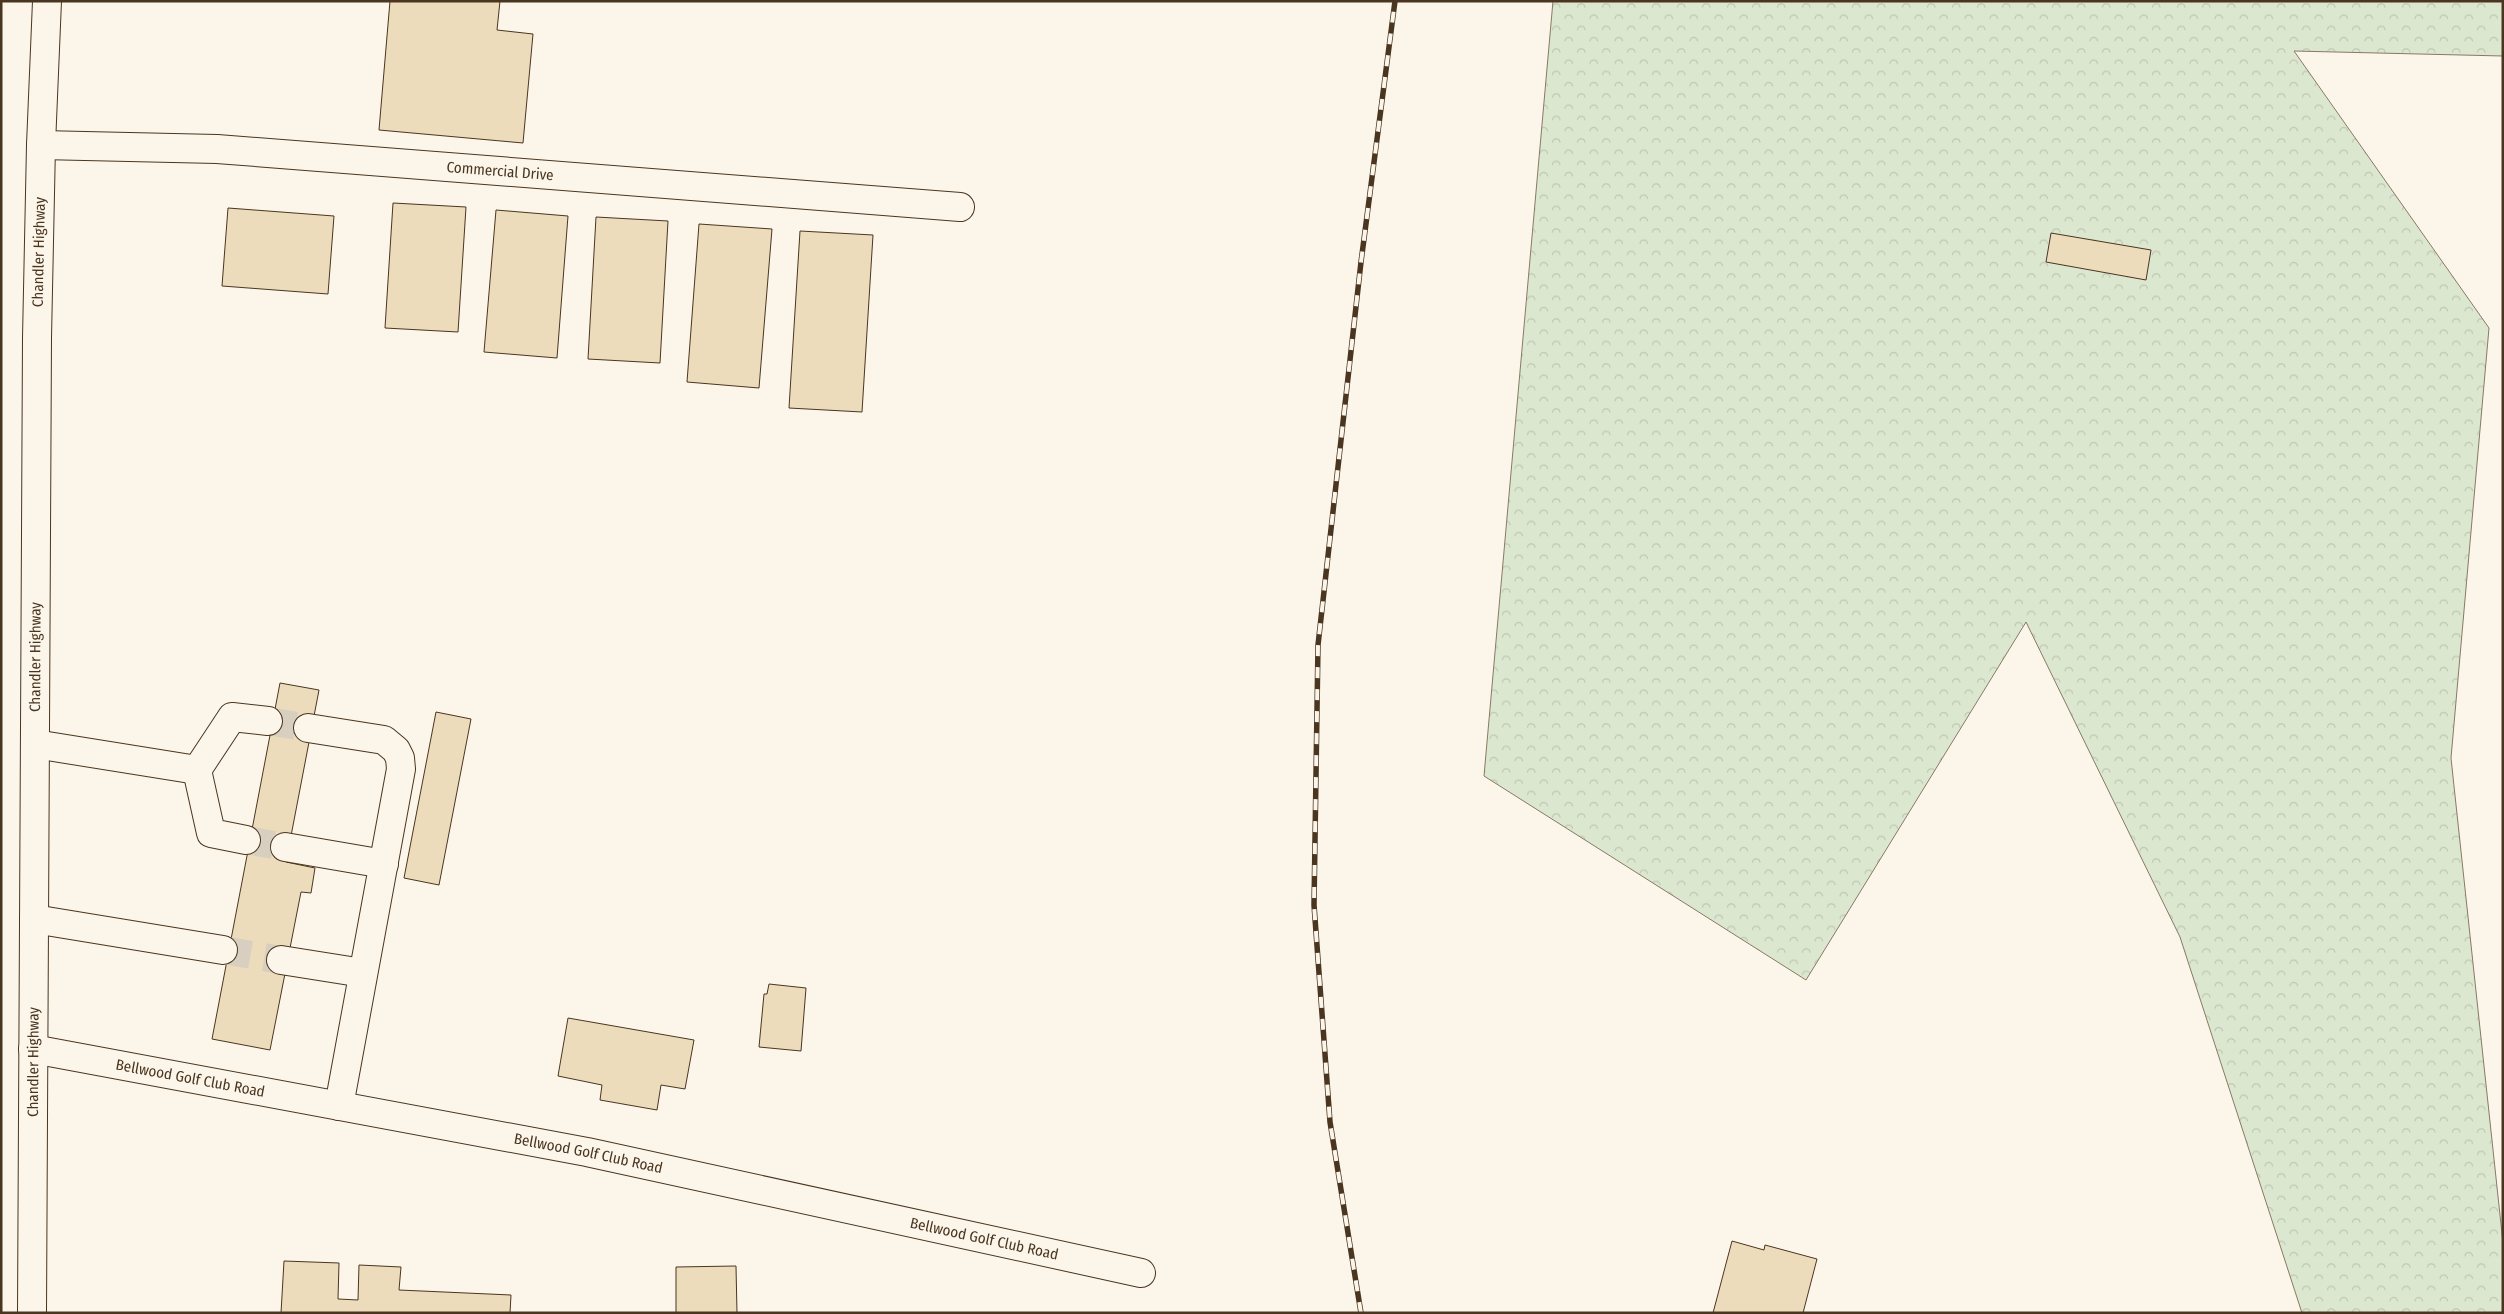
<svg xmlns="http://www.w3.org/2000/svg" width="2504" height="1314" viewBox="0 0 2504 1314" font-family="'Fira Sans Condensed',sans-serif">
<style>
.forest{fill:url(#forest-crowns);stroke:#887966}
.building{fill:#ecdcbc;stroke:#4a3520}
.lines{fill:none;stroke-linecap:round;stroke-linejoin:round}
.minor-tunnel{stroke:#d8cfc1;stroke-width:28;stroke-dasharray:28 14;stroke-linecap:butt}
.minor-casing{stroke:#4a3520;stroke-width:30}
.highway-casing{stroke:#4a3520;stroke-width:30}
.minor{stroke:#fbf6e9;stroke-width:28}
.highway{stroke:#fbf6e9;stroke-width:28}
.rail-casing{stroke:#4a3520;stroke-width:5.5}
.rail{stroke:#fbf6e9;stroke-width:4;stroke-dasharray:11;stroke-linecap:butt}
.labels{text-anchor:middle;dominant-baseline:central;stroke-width:4;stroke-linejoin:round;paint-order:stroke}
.street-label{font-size:15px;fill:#4a3520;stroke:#fbf6e9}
</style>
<defs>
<pattern id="forest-crowns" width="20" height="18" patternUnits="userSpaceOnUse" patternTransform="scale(1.25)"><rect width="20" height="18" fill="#dce7d0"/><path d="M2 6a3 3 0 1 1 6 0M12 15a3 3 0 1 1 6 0" fill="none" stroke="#bec7b2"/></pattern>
</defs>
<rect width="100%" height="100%" fill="#fbf6e9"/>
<path class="forest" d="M1553 1H2503V56L2294 51 2489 328 2451 758 2503 1243V1313H2302L2180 937 2026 622 1806 980 1484 776Z"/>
<g class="building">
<path d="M390 1H500L497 30 533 34 523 143 379 130Z"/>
<path d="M393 203 466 207 458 332 385 328Z"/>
<path d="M228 208 334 216 328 294 222 286Z"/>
<path d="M496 210 568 216 557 358 484 352Z"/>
<path d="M596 217 668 221 660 363 588 359Z"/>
<path d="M699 224 772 229 759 388 687 382Z"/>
<path d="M800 231 873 235 862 412 789 408Z"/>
<path d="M2051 233 2151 250 2146 280 2046 262Z"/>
<path d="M280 683 319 690 286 862 315 868 311 893 301 892 270 1050 212 1039Z"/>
<path d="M436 712 471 719 439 885 404 878Z"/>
<path d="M769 984 806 988 801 1051 759 1047 764 994H767Z"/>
<path d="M568 1018 694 1040 685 1089 661 1085 657 1110 600 1100 602 1085 558 1076Z"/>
<path d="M1732 1241 1764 1250 1765 1245 1817 1259 1803 1313H1713Z"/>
<path d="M284 1261 339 1263 338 1299 358 1300 359 1265 401 1267 399 1290 511 1295 510 1313H281Z"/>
<path d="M736 1266 737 1313H676V1267Z"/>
</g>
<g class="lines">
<g class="minor-tunnel">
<path d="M268 721 308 728"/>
<path d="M246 840 285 847"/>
<path d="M223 950 281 960"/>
</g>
<g class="minor-casing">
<g id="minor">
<path id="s1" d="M41 145 217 149 960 207"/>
<path d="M308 728 384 740 396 750 400 758 401 769 339 1106"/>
<path d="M35 744 197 770"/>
<path d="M246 840 211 833 197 770 232 717 268 721"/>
<path d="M285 847 384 864"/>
<path d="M34 919 223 950"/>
<path d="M281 960 363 973"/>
<path id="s2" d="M33 1049 587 1152 1141 1273"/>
</g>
</g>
<g class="highway-casing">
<g id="highway">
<path id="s3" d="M32 1313 37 338 41 145 47 1"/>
</g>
</g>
<use href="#minor" class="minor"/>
<use href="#highway" class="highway"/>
<g class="rail-casing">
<path id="rail" d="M1361 1313 1330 1122 1314 905 1318 645 1361 262 1395 1"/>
</g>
<use href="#rail" class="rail"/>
</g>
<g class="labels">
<g class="street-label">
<text stroke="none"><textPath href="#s1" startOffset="460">Commercial Drive</textPath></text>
<text stroke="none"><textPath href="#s3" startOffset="1061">Chandler Highway</textPath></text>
<text stroke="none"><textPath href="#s3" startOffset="656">Chandler Highway</textPath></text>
<text stroke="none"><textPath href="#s3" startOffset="251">Chandler Highway</textPath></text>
<text stroke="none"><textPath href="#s2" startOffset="160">Bellwood Golf Club Road</textPath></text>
<text stroke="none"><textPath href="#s2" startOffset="565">Bellwood Golf Club Road</textPath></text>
<text stroke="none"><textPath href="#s2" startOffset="970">Bellwood Golf Club Road</textPath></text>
</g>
</g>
<rect width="2504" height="1314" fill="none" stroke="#4a3520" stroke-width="5"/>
</svg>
